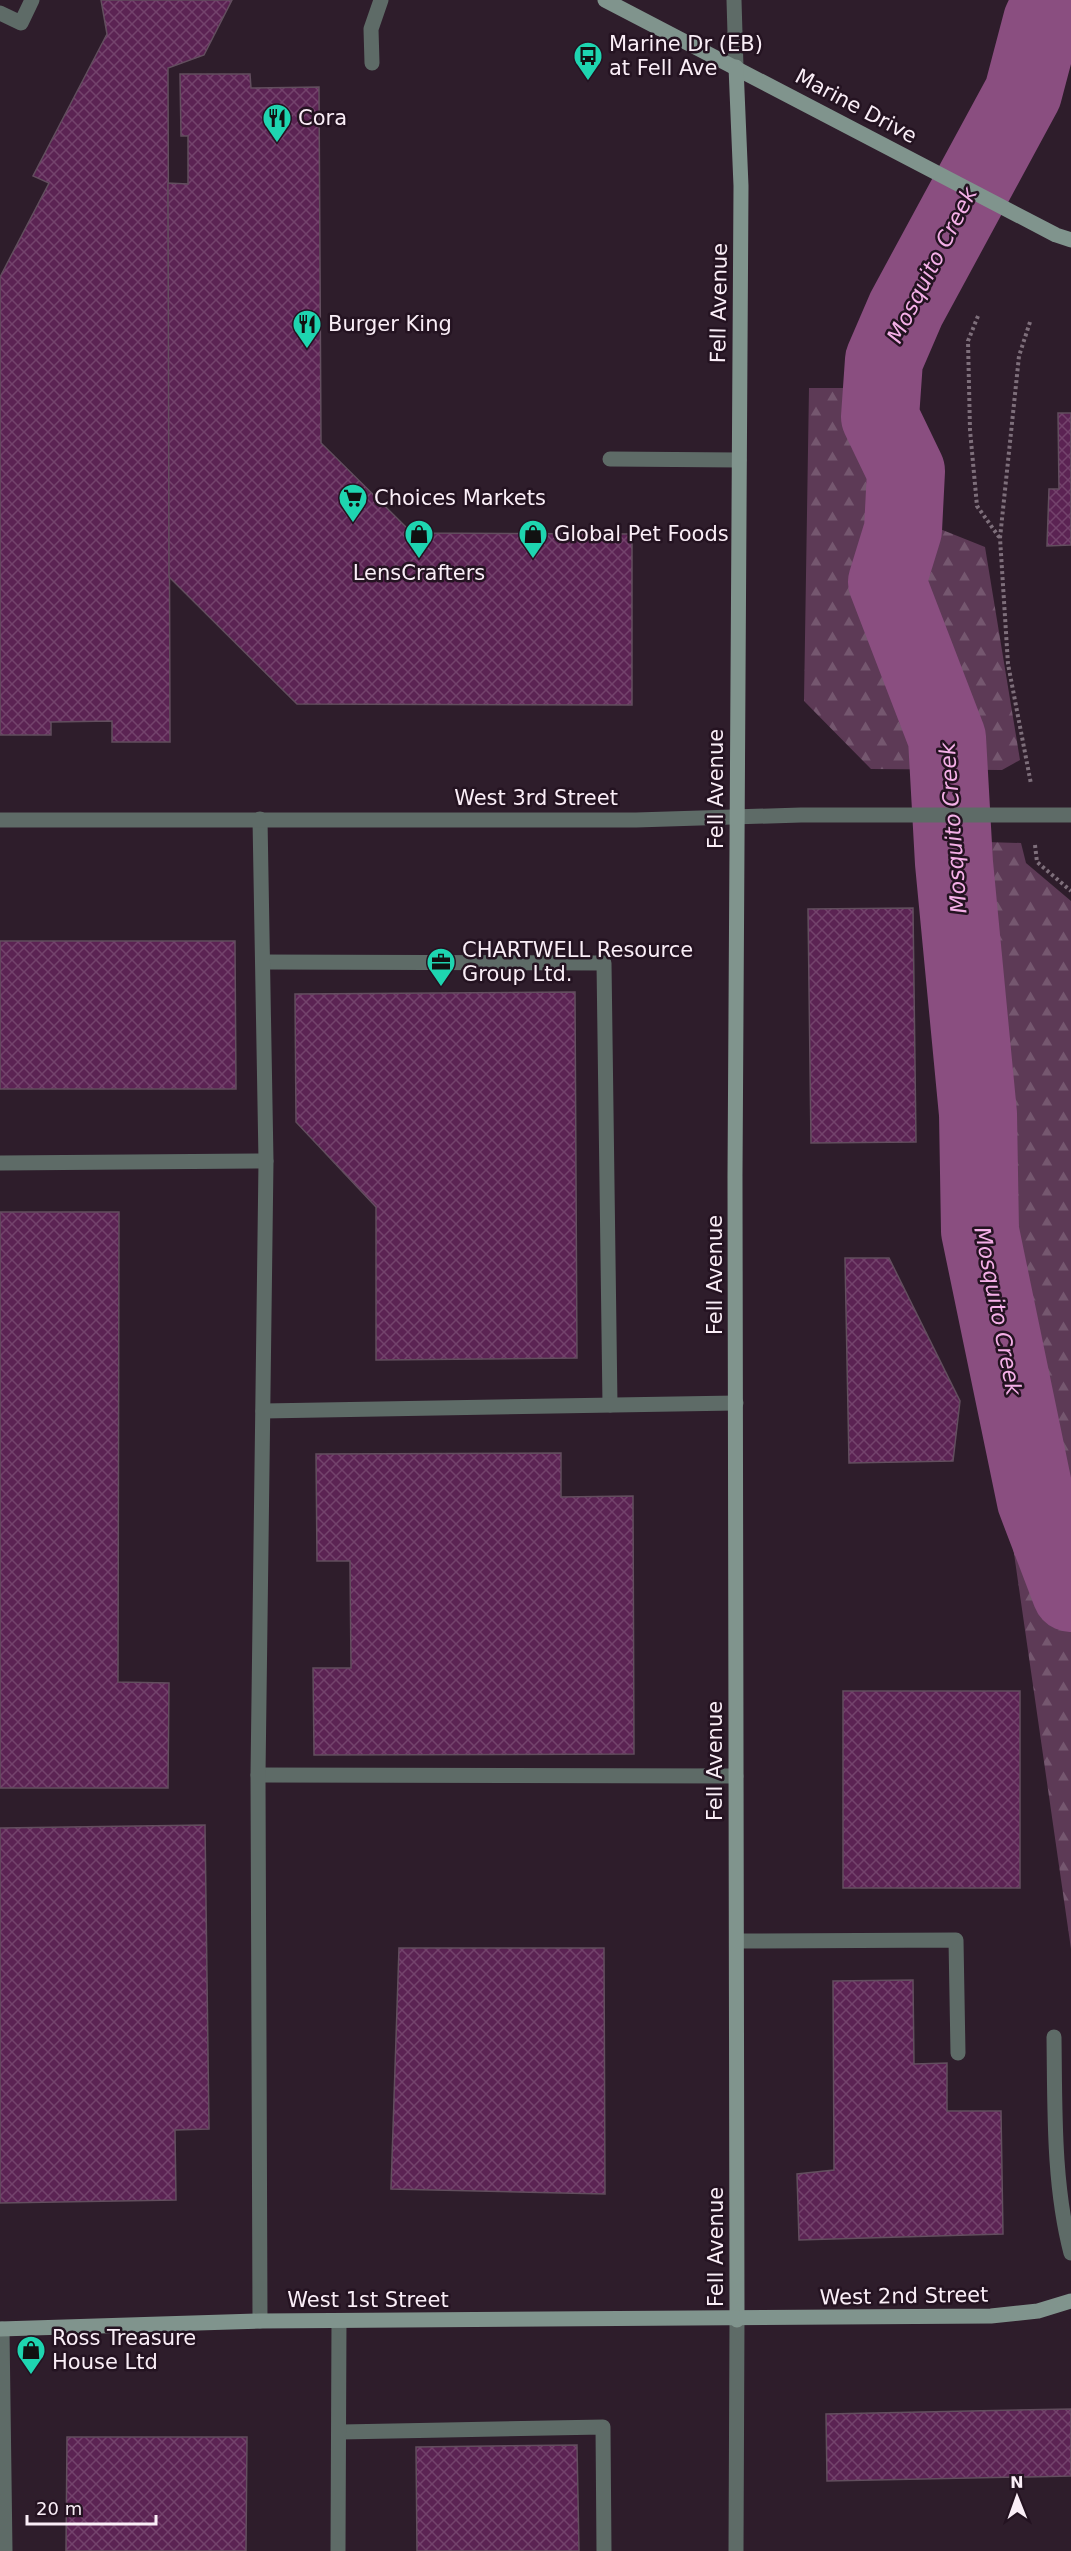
<svg xmlns="http://www.w3.org/2000/svg" width="1071" height="2551" viewBox="0 0 1071 2551" font-family="'DejaVu Sans',sans-serif">
<style>
.forest{fill:url(#forest-firs)}
.lines{fill:none;stroke-linecap:round;stroke-linejoin:round}
.river{stroke:#8a4e80;stroke-width:78}
.building{fill:url(#building-cross-hatch);stroke:#624e5e;stroke-width:1.5}
.path{stroke:#7e6f7b;stroke-width:4;stroke-dasharray:3 3;stroke-linecap:butt}
.service{stroke:#5e6b67;stroke-width:15}
.minor{stroke:#5e6b67;stroke-width:15}
.tertiary{stroke:#5e6b67;stroke-width:15}
.secondary{stroke:#80948d;stroke-width:15}
.labels{text-anchor:middle;dominant-baseline:central;stroke-width:5;stroke-linejoin:round;paint-order:stroke}
.poi-label{font-size:21px;fill:#faeef7;stroke:#241321;text-anchor:start}
.street-label{font-size:21px;fill:#faeef7;stroke:#241321}
.water-label{font-size:22px;font-style:italic;fill:#f5b0e8;stroke:#241321}
</style>
<defs>
<pattern id="forest-firs" width="22" height="20" patternUnits="userSpaceOnUse" patternTransform="scale(1.5)"><rect width="22" height="20" fill="#5d3a56"/><path d="M5 1l3.5 6h-7zM16 11l3.5 6h-7z" fill="#75576f"/></pattern>
<pattern id="building-cross-hatch" width="8" height="8" patternUnits="userSpaceOnUse" patternTransform="scale(1.5)"><rect width="8" height="8" fill="#5b2353"/><path d="M0 0l8 8M0 8l8-8" fill="none" stroke="#73436c"/></pattern>
</defs>
<rect width="100%" height="100%" fill="#2e1d2b"/>
<g class="forest">
<path d="M809 388H892L895 511 985 547 1020 760 1002 770 871 769 804 701Z"/>
<path d="M922 840 1021 843 1026 863 1071 901V1949L961 1186Z"/>
</g>
<g class="lines">
<path class="river" d="M1052 0 1042 21 1023 93 906 309 884 360 880 417 906 471 903 530 887 582 947 738 954 863 978 1114 980 1231 1036 1501 1071 1593"/>
</g>
<g class="building">
<path d="M101 0H232L204 55 168 68 170 742H112V721L51 722V735H0V277L49 183 33 176 107 34Z"/>
<path d="M180 74H250L251 88 319 87 321 443 412 533 632 534V705L297 704 169 577 168 183 188 184V136H181Z"/>
<path d="M1058 413H1071V545L1047 546 1049 489H1059Z"/>
<path d="M913 908 916 1142 811 1143 808 909Z"/>
<path d="M0 941H235L236 1089H0Z"/>
<path d="M575 992 577 1358 376 1360V1207L296 1122 295 994Z"/>
<path d="M0 1212H119L118 1682 169 1683 168 1788H0Z"/>
<path d="M845 1258H889L960 1401 953 1461 849 1463Z"/>
<path d="M561 1453V1497L633 1496 634 1754 314 1755 313 1668H351L350 1561H317L316 1454Z"/>
<rect x="843" y="1691" width="177" height="197"/>
<path d="M205 1825 209 2129 175 2130 176 2200 0 2203V1828Z"/>
<path d="M399 1948H604L605 2194 391 2189Z"/>
<path d="M913 1980 914 2064 947 2063V2111H1001L1003 2234 799 2240 797 2174 834 2170 833 1981Z"/>
<path d="M1071 2409V2476L827 2481 826 2414Z"/>
<path d="M67 2437H247L246 2551H66Z"/>
<path d="M577 2445 579 2551H417L416 2447Z"/>
</g>
<g class="lines">
<g class="path">
<path d="M978 316 968 341 970 430 977 506 999 537"/>
<path d="M1030 322 1019 356 1000 538 1008 664 1031 784"/>
<path d="M1035 845 1037 862 1071 891"/>
</g>
<g class="service">
<path d="M0 13 21 23 32 0"/>
<path d="M372 63 371 29 381 0"/>
<path d="M610 459 739 460"/>
<path d="M263 962 604 963 610 1405"/>
<path d="M0 1163 266 1161"/>
<path d="M263 1411 736 1403"/>
<path d="M258 1775 736 1776"/>
<path d="M737 1941 956 1940 958 2053"/>
<path d="M1054 2037C1055 2108 1053 2184 1071 2253"/>
<path d="M260 2321 258 1775 266 1161 260 819"/>
<path d="M2 2329 5 2551"/>
<path d="M341 2432 603 2427 604 2551"/>
<path d="M338 2551 339 2321"/>
</g>
<path class="minor" d="M0 820H636L801 815H1071"/>
<g class="tertiary">
<path d="M734 0 736 67"/>
<path d="M736 2551 737 2320"/>
</g>
<g class="secondary">
<path d="M605 0 1056 235 1071 240"/>
<path d="M736 67 741 186 735 1176 737 2320"/>
<path d="M0 2329 260 2321 991 2316 1038 2311 1071 2301"/>
</g>
</g>
<defs>
<g id="bus-pin" transform="scale(1.5)"><path d="M0 17L-7.5 6A9.5 9.5 0 1 1 7.5 6Z" fill="#1ed5b0" stroke="#241321"/><path d="M-5-6H5V4H4V6H2V4H-2V6H-4V4H-5ZM-3.5-4V0h7V-4ZM-3.5 1.2v1.5H-2V1.2ZM2 1.2v1.5H3.5V1.2Z" fill="#111"/></g>
<g id="restaurant-pin" transform="scale(1.5)"><path d="M0 17L-7.5 6A9.5 9.5 0 1 1 7.5 6Z" fill="#1ed5b0" stroke="#241321"/><path d="M-5-6h1v4h1v-4h1v4h1v-4h1v5L-1.5 .5V6h-2V.5L-5-1ZM5-6V6H3V1.5H1.5Q1.5-4 5-6Z" fill="#111"/></g>
<g id="supermarket-pin" transform="scale(1.5)"><path d="M0 17L-7.5 6A9.5 9.5 0 1 1 7.5 6Z" fill="#1ed5b0" stroke="#241321"/><path d="M-6-5.5h2.5l.6 2H6L4.5 2H-2.5L-4.4-4H-6ZM-1.5 3.2a1.3 1.3 0 1 0 .1 0ZM3 3.2a1.3 1.3 0 1 0 .1 0Z" fill="#111"/></g>
<g id="shop-pin" transform="scale(1.5)"><path d="M0 17L-7.5 6A9.5 9.5 0 1 1 7.5 6Z" fill="#1ed5b0" stroke="#241321"/><path d="M-5-2.5h2.3a2.7 3.5 0 0 1 5.4 0H5L5.5 6h-11ZM-1.5-2.5h3a1.5 2.3 0 0 0-3 0Z" fill="#111"/></g>
<g id="office-pin" transform="scale(1.5)"><path d="M0 17L-7.5 6A9.5 9.5 0 1 1 7.5 6Z" fill="#1ed5b0" stroke="#241321"/><path d="M-6-3h4V-5.5h4V-3h4V5H-6ZM-1-4.5V-3h2v-1.5ZM-6 0V1H6V0Z" fill="#111"/></g>
</defs>
<g fill-rule="evenodd">
<use href="#bus-pin" x="588" y="56"/>
<use href="#restaurant-pin" x="277" y="118"/>
<use href="#restaurant-pin" x="307" y="324"/>
<use href="#supermarket-pin" x="353" y="498"/>
<use href="#shop-pin" x="419" y="534"/>
<use href="#shop-pin" x="533" y="534"/>
<use href="#office-pin" x="441" y="962"/>
<use href="#shop-pin" x="31" y="2350"/>
</g>
<g class="labels">
<g class="poi-label">
<text x="609" y="44">Marine Dr (EB)<tspan x="609" dy="24">at Fell Ave</tspan></text>
<text x="298" y="118">Cora</text>
<text x="328" y="324">Burger King</text>
<text x="374" y="498">Choices Markets</text>
<text x="554" y="534">Global Pet Foods</text>
<text x="419" y="573" text-anchor="middle">LensCrafters</text>
<text x="462" y="950">CHARTWELL Resource<tspan x="462" dy="24">Group Ltd.</tspan></text>
<text x="52" y="2338">Ross Treasure<tspan x="52" dy="24">House Ltd</tspan></text>
</g>
<g class="street-label">
<text transform="translate(856 106) rotate(28)">Marine Drive</text>
<text transform="translate(719 303) rotate(-89)">Fell Avenue</text>
<text transform="translate(716 789) rotate(-90)">Fell Avenue</text>
<text x="536" y="798">West 3rd Street</text>
<text transform="translate(715 1275) rotate(-90)">Fell Avenue</text>
<text transform="translate(715 1761) rotate(-90)">Fell Avenue</text>
<text transform="translate(716 2247) rotate(-90)">Fell Avenue</text>
<text transform="translate(904 2296) rotate(-1)">West 2nd Street</text>
<text x="368" y="2300">West 1st Street</text>
</g>
<g class="water-label">
<text transform="translate(932 265) rotate(-63)">Mosquito Creek</text>
<text transform="translate(953 828) rotate(-94)">Mosquito Creek</text>
<text transform="translate(998 1311) rotate(79)">Mosquito Creek</text>
</g>
</g>
<g transform="translate(1017 2497) rotate(359)" stroke="#241321" stroke-width="4.5" paint-order="stroke">
<path d="M0-4.5L10 22L0 15L-10 22Z" fill="#faeef7"/>
<text y="-9" font-size="16" font-weight="bold" text-anchor="middle" fill="#faeef7">N</text>
</g>
<path d="M27 2515v9h129v-9" fill="none" stroke="#faeef7" stroke-width="3"/>
<text x="36" y="2515" font-size="18" fill="#faeef7" stroke="#241321" stroke-width="4.5" paint-order="stroke">20 m</text>
</svg>
